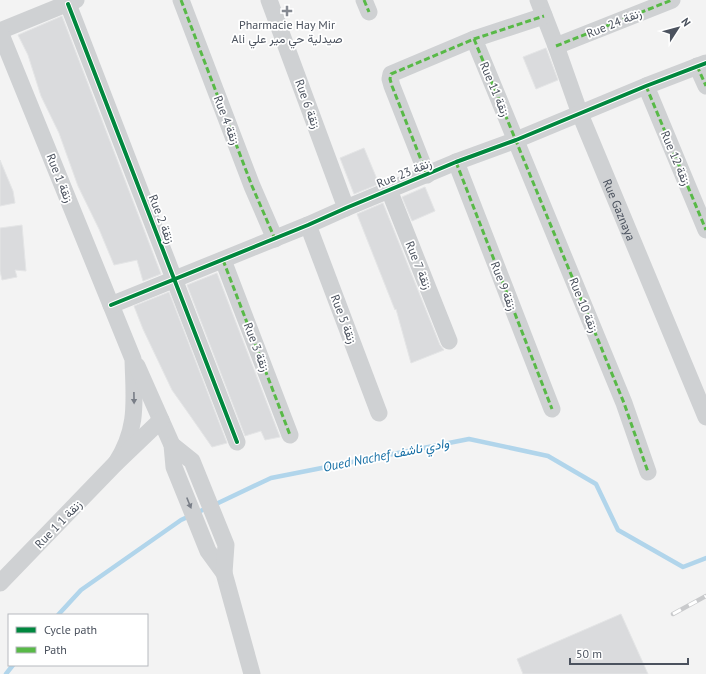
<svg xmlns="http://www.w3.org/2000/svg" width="706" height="674" viewBox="0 0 706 674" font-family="'PT Sans',Vazirmatn,sans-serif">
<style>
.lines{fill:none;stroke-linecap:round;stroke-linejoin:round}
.stream{stroke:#b1d5eb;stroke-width:4.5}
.building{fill:#dadbdd;stroke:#e4e5e6}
.street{stroke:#cfd1d3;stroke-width:17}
.rail-casing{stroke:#c9cacc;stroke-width:4.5}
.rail{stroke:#fff;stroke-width:3;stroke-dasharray:9;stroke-linecap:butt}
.quiet{stroke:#58b947;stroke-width:3;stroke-dasharray:6 3;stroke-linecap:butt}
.cycleway-casing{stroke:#fff;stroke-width:6}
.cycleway{stroke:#00873e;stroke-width:4}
.oneway{fill:#797e87}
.poi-dot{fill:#868a92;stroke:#fff;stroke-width:1.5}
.labels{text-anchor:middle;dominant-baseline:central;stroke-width:3.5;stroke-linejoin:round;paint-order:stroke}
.street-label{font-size:12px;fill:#4b525e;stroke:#fff}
.poi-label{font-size:12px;fill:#4b525e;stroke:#fff}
.water-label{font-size:13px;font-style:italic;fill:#176fa5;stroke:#fff}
</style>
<rect width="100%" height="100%" fill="#f3f3f3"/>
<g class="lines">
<g class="stream">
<path d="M214 505 271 478 469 439 548 456 596 484 618 530 683 567 706 558"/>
<path d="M58 615 81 590 181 520 207 508"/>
<path d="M6 674 13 665"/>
</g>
</g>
<g class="building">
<path d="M62 16 161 274 143 281 137 260 114 265 99 229 78 186 59 133 41 96 28 55 18 35Z"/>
<path d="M546 48 558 80 536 89 523 57Z"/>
<path d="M364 148 379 184 354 194 340 158Z"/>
<path d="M0 160 13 191 15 203 0 206Z"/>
<path d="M425 187 435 211 412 221 402 197Z"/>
<path d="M383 203 440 345 444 350 411 363 396 309 395 310 357 214Z"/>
<path d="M22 225 26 271 15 270 17 277 2 280 0 271V228Z"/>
<path d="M217 273 280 437 265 440 261 431 245 436 187 285Z"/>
<path d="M169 292 227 443 212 447 189 414 172 390 143 329 134 306Z"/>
<path d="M621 614 648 674H523L517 659Z"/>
</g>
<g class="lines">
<g class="street">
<path d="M181 0 252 186 275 239"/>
<path d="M269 0 346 208"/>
<path d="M364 0 369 12"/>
<path id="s1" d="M538 0 556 46 580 114 706 417"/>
<path d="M68 4 237 442"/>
<path d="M0 31 76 0"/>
<path d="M0 32 133 359C134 400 139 427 116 463"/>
<path d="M474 39 624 403 648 472"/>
<path d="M556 46 672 0"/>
<path d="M697 66 706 86"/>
<path d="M646 86 706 230"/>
<path d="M456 162 552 409"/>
<path d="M427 175 392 86 390 79 391 74 474 39 544 16"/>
<path d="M389 190 449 341"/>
<path d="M308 225 379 413"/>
<path d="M223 260 290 435"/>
<path d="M111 305 308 225 346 208 456 162 516 140 646 86 706 63"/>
<path d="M137 366 172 445 174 467 208 551 224 573 252 674"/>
<path d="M172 445 192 461 226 545 224 573"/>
<path d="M0 583 116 463 161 420"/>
</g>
<g class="rail-casing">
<path id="rail" d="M673 614 706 596"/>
</g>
<use href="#rail" class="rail"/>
<g class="quiet">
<path d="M181 0 252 186 275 239"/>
<path d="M364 0 369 12"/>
<path d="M474 39 624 403 648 472"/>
<path d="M556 46 672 0"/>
<path d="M697 66 706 86"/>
<path d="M646 86 706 230"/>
<path d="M456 162 552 409"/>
<path d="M427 175 392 86 390 79 391 74 474 39 544 16"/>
<path d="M223 260 290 435"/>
</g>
<g class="cycleway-casing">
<g id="cycleway">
<path d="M68 4 237 442"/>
<path d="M111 305 308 225 346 208 456 162 516 140 646 86 706 63"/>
</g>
</g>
<use href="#cycleway" class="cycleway"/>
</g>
<defs><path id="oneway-solid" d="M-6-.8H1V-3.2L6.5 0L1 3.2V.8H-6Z"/></defs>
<g class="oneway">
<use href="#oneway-solid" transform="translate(134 398) rotate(89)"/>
<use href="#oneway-solid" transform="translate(189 503) rotate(68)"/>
</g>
<path class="poi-dot" d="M285 5h4v4h4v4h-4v4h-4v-4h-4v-4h4z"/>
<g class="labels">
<g class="street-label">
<text transform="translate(614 23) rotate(-22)">Rue 24 زنقة</text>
<text transform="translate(495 89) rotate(67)">Rue 11 زنقة</text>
<text transform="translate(308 104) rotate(70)">Rue 6 زنقة</text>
<text transform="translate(227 120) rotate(69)">Rue 4 زنقة</text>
<text transform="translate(676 158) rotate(67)">Rue 12 زنقة</text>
<text transform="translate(404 173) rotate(-22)">Rue 23 زنقة</text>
<text transform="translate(60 178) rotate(68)">Rue زنقة 1</text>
<text stroke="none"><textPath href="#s1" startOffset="225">Rue Gaznaya</textPath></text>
<text transform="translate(162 219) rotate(69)">Rue 2 زنقة</text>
<text transform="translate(419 265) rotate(68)">Rue 7 زنقة</text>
<text transform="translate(504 286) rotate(69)">Rue 9 زنقة</text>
<text transform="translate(584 305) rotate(68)">Rue 10 زنقة</text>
<text transform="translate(344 319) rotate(69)">Rue 5 زنقة</text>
<text transform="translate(257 347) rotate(69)">Rue 3 زنقة</text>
<text transform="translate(58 524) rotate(-46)">Rue 1 زنقة 1</text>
</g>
<g class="poi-label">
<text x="287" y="24">Pharmacie Hay Mir<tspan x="287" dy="14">Ali صيدلية حي مير علي</tspan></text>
</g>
<g class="water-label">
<text transform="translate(386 455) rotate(-11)">Oued Nachef وادي ناشف</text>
</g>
</g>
<rect x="8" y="614" width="140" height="52" fill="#ffffff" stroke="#b7babf"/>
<rect x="16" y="627" width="20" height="6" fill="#00873e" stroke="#b7babf"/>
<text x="44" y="634" font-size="12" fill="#4b525e">Cycle path</text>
<rect x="16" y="647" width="20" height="6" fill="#58b947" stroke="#b7babf"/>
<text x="44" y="654" font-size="12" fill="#4b525e">Path</text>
<g transform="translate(678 28) rotate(54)" stroke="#ffffff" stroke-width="3" paint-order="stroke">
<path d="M0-3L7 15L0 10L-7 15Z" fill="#4b525e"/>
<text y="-6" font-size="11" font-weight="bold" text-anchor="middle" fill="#4b525e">N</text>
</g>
<path d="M570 658v6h118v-6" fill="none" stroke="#4b525e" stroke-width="2"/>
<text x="576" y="658" font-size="12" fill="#4b525e" stroke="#ffffff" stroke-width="3" paint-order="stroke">50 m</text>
</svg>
